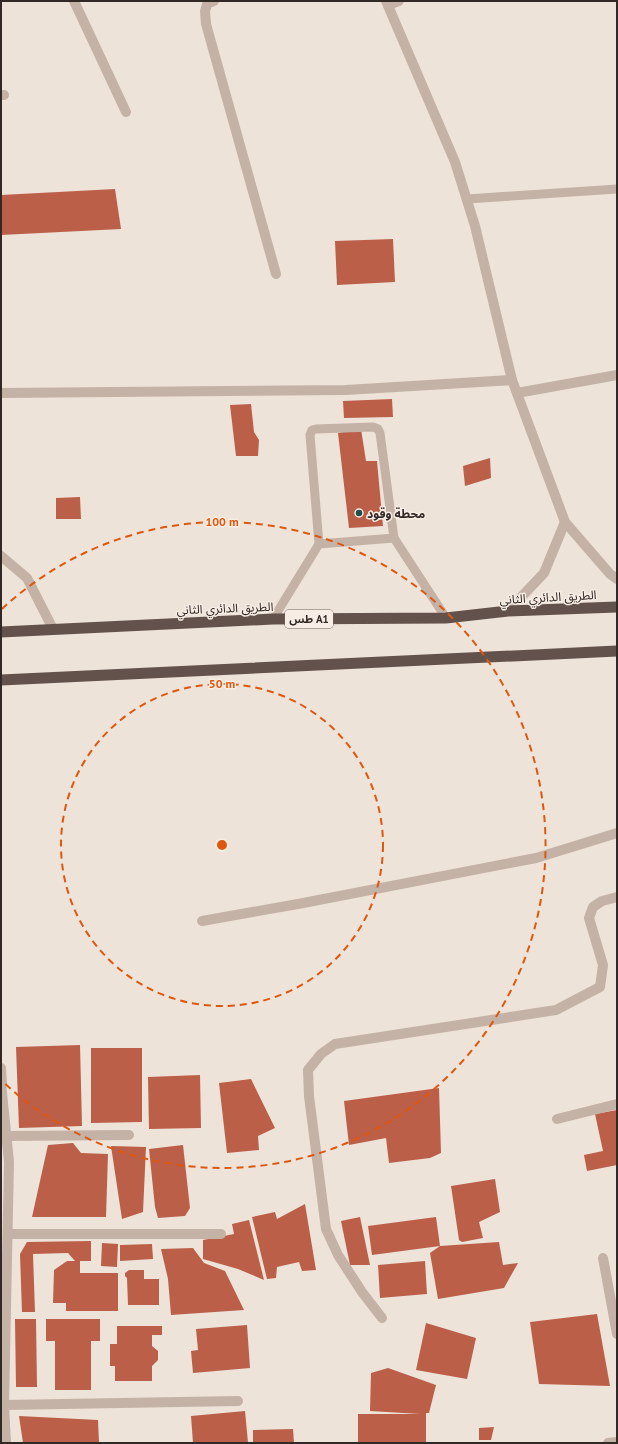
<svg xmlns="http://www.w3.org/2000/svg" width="618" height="1444" viewBox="0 0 618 1444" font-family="'PT Sans','Noto Sans Arabic',sans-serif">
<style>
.building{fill:#bb5f49}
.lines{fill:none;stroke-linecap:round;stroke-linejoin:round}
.service{stroke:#c5b2a6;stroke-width:9}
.minor{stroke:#c5b2a6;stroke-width:10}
.tertiary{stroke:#c5b2a6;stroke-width:10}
.trunk{stroke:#62524b;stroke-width:11}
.ring{fill:none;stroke:#df570d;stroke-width:2;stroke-dasharray:7 5}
.poi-dot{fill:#1f4e4f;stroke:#f7ede4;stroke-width:1.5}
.labels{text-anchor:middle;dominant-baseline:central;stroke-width:3;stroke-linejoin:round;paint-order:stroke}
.shield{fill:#f7ede4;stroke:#6d645f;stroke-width:1}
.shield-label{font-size:11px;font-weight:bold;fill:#322926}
.poi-label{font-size:12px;font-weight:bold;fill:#322926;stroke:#f7ede4;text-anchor:start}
.street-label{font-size:12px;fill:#322926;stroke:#f7ede4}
.centre{fill:#df570d;stroke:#f7ede4;stroke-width:2}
.ring-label{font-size:12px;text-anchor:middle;font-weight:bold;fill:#df570d;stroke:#f7ede4;stroke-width:3;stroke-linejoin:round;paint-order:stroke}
</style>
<rect width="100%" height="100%" fill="#eee3d8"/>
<g class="building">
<path d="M115 189 121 229 1 235V195Z"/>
<path d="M393 239 395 282 337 285 335 241Z"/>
<path d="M392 399 393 417 344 418 343 401Z"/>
<path d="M251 404 254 432 259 440 258 456H236L230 405Z"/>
<path d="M361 429 366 461H377L383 526 349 528 338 433Z"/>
<path d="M490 458 491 478 465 486 463 466Z"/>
<path d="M80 497 81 519H56V498Z"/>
<path d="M80 1045 82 1126 19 1128 16 1047Z"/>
<path d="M91 1048H142V1122L91 1123Z"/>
<path d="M200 1075 201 1128 149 1129 148 1077Z"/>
<path d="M251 1079 275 1128 258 1136 259 1150 227 1153 219 1083Z"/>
<path d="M439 1088 441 1153 430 1158 389 1163 386 1138 349 1145 344 1101Z"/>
<path d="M617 1110V1165L587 1171 584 1155 603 1151 595 1114Z"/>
<path d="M73 1143 81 1153 108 1154 106 1217H32L48 1145Z"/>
<path d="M183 1145 190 1208 185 1216 158 1218 155 1207 149 1149Z"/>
<path d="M111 1146 146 1147 143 1212 122 1219Z"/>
<path d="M495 1179 500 1212 479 1222 483 1238 462 1242 459 1240 451 1186Z"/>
<path d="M305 1204 316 1270 302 1271 299 1262 277 1267 276 1278 267 1279 252 1217 275 1212 277 1219Z"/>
<path d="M360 1217 370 1265H350L341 1221Z"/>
<path d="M436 1217 440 1246 499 1242 503 1265 518 1263 504 1288 438 1299 430 1253 440 1246 372 1255 368 1226Z"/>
<path d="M249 1220 264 1280 238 1269 203 1259V1240L234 1234 232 1224Z"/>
<path d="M91 1241V1261H80V1273H118V1311H66V1303H53L54 1270 67 1261H75L68 1253 33 1254 35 1312H22L20 1254 27 1242Z"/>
<path d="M102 1243 118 1244 117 1267 101 1266Z"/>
<path d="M152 1244 153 1259 120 1261V1245Z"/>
<path d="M193 1248 204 1263 225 1271 244 1310 171 1315 168 1279 161 1249Z"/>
<path d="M425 1261 427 1294 380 1298 378 1265Z"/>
<path d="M129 1270H144V1279H159V1305H128L127 1278 125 1276V1273Z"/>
<path d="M597 1314 610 1386 539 1384 530 1322Z"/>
<path d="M15 1319H36L37 1387H16Z"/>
<path d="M46 1319H100V1341H91V1390H55V1341H46Z"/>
<path d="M426 1323 476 1338 467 1379 416 1370Z"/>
<path d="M247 1325 250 1368 193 1373 191 1351 198 1350 196 1329Z"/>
<path d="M117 1326H162V1335H152V1346L158 1351V1360L152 1366V1381H115V1366H110V1344H117Z"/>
<path d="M388 1368 436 1385 429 1413H426V1443H358V1414H420L370 1411 371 1373Z"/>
<path d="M245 1411 248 1443H193L191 1416Z"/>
<path d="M19 1416 98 1420 99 1443H23Z"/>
<path d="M494 1427 491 1440H479V1428Z"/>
<path d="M293 1429 294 1443H253V1430Z"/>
</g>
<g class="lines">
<g class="service">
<path d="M467 199 617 189"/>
<path d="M319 544 310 435 312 430 316 429 373 427 378 429 380 433 394 538"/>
<path d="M273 619 319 544 394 538 446 618"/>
</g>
<g class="minor">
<path d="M74 1 126 112"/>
<path d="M214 1 207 4 205 11 206 24 276 274"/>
<path d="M388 5 399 1"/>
<path d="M1 95H4"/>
<path d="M1 393 346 390 512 380"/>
<path d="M517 393 617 375"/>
<path d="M1 556 27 578 53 629"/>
<path d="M202 921 298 904 536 858 617 833"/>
<path d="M1 1068 2 1083"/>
<path d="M1 1083 9 1162 4 1405 6 1443"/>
<path d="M557 1119 617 1104"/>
<path d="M6 1136 129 1135"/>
<path d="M8 1234H221"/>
<path d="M603 1258 617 1334"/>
<path d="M382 1318 362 1292 338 1255 326 1229 309 1096 308 1070 321 1054 335 1044 556 1010 600 987 603 965 589 918 593 907 602 901 617 897"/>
<path d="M4 1405 238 1401"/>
<path d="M608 1443 617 1442"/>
</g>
<g class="tertiary">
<path d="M386 1 455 162 475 226 512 380 565 522 610 574 617 579"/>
<path d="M508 611 544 573 565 522"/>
</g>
<g class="trunk">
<path d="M1 632 273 619 446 618 508 611 617 607"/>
<path d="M1 680 617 651"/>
</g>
</g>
<g class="ring">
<circle cx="222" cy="845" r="161"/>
<path d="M2 609A323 323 0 1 1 2 1081"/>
</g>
<circle class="poi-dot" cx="359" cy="513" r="4"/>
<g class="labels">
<rect class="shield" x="285" y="610" width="48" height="18" rx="3"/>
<g class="shield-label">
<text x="309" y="619">طس A1</text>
</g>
<g class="poi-label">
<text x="367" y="513">محطة وقود</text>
</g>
<g class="street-label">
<text transform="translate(548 597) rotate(-3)">الطريق الدائري الثاني</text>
<text transform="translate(225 608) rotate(-2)">الطريق الدائري الثاني</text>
</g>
</g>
<circle cx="222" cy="845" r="6" class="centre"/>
<g class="ring-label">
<text x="222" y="526">100 m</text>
<text x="222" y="688">50 m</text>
</g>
<rect width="618" height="1444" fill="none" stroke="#322926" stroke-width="4"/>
</svg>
